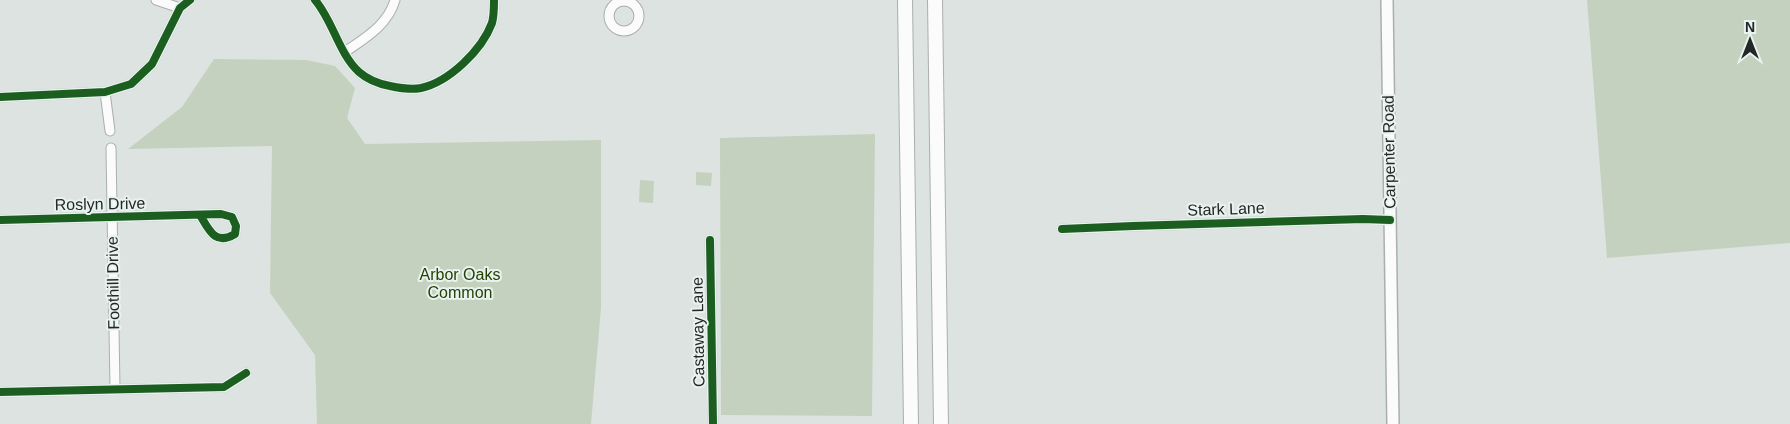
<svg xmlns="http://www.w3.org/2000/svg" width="1790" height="424" viewBox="0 0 1790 424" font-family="Arial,sans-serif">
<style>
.green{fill:#c4d1be}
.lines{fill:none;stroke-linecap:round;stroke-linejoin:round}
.minor-casing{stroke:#aaafad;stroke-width:11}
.major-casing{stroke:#aaafad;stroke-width:14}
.highway-casing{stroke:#aaafad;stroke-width:16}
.minor{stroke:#fafbfa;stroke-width:9}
.major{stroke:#fafbfa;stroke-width:11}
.highway{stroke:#fafbfa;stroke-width:14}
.cycleway-casing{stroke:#e8f2ef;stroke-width:11}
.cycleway{stroke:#1b5e20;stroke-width:8}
.labels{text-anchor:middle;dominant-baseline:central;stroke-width:4;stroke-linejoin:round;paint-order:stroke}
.street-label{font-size:16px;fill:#232726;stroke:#e8f2ef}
.park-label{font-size:16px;fill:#244203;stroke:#e8f2ef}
</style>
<rect width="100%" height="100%" fill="#dde3e0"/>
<g class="green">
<path d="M1587 0H1790V243L1607 258Z"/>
<path d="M214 59 306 60 335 66 355 88 347 118 365 144 601 140V308L591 424H317L315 355 270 293 272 146 128 149 182 107Z"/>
<path d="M875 134 872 416 721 415 720 138Z"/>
<path d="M696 172 712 173 711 186 696 185Z"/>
<path d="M640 180 654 181 653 203 639 202Z"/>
</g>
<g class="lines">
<g class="minor-casing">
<g id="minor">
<path d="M156 0 180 8"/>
<path d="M315 0C333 21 339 54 359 72 367 79 379 84 390 86 400 88 410 90 421 88 449 82 482 50 492 23 494 16 494 8 494 0"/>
<circle cx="624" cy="16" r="15"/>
<path d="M345 52C365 38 388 25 395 0"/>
<path d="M105 92 110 131"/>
<path d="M0 97 105 92 131 84 152 64 180 8 190 0"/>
<path d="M111 148 115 389"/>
<path d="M0 220 221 214 232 217 236 226 235 234C215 246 209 230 200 215"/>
<path d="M1062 229 1133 226 1363 219 1390 220"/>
<path d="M710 240 713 424"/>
<path d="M0 392 224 387 246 373"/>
</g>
</g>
<g class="major-casing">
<path id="major" d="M1387 0 1393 424"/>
</g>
<g class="highway-casing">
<g id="highway">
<path d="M905 0 911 424"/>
<path d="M935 0 941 424"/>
</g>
</g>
<use href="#minor" class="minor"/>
<use href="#major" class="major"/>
<use href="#highway" class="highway"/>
<g class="cycleway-casing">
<g id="cycleway">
<path d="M315 0C333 21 339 54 359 72 367 79 379 84 390 86 400 88 410 90 421 88 449 82 482 50 492 23 494 16 494 8 494 0"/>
<path d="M0 97 105 92 131 84 152 64 180 8 190 0"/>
<path d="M0 220 221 214 232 217 236 226 235 234C215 246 209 230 200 215"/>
<path d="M1062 229 1133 226 1363 219 1390 220"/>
<path d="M710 240 713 424"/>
<path d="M0 392 224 387 246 373"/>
</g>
</g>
<use href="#cycleway" class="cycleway"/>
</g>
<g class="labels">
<g class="street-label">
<text transform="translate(1389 152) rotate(-91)">Carpenter Road</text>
<text transform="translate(100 204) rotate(-1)">Roslyn Drive</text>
<text transform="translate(1226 209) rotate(-2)">Stark Lane</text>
<text transform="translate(113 283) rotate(-91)">Foothill Drive</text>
<text transform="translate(698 332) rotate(-91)">Castaway Lane</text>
</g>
<g class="park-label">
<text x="460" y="274">Arbor Oaks<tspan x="460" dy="18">Common</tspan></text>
</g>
</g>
<g transform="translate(1750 40)" stroke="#e8f2ef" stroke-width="4" paint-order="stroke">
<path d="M0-4L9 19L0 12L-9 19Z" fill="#232726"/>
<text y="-8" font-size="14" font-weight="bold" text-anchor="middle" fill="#232726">N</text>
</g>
</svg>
